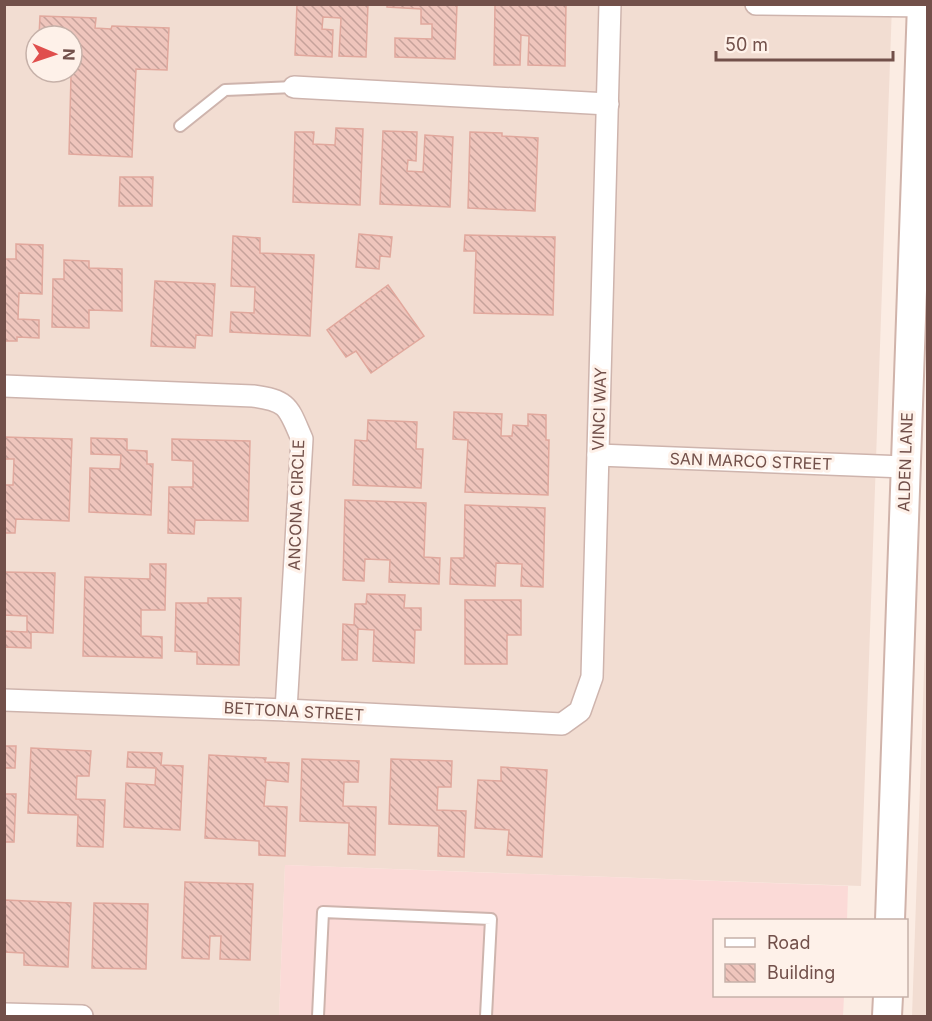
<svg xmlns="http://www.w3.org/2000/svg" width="932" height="1021" viewBox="0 0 932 1021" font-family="Inter,sans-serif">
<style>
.residential{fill:#f2ddd2;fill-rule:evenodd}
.commercial{fill:#fbdad7}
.building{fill:url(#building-back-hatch);stroke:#e1a89d;stroke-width:1.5}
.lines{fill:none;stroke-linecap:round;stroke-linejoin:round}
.lane-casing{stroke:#ceb4ad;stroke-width:14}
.street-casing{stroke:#ceb4ad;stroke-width:24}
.secondary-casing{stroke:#d0b3aa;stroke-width:32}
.lane{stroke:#fff;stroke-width:10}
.street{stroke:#fff;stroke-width:21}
.secondary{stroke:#fff;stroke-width:28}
.labels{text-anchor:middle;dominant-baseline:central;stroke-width:6;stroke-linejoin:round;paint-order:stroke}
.street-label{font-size:16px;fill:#72504a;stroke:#fef1e9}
</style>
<defs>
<pattern id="building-back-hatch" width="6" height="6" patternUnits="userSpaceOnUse" patternTransform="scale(1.5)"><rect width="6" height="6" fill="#efc5bc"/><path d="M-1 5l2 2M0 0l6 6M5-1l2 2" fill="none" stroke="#c6a29b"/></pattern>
</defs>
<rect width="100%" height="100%" fill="#fbece3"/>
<g class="residential">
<path d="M5 5H892L861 886 285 865 279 1016H5ZM36 36H72V72H36Z"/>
<path d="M927 586 928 1016H912Z"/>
</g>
<path class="commercial" d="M285 865 848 886 847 920H714V996H844L843 1016H279Z"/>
<g class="building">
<path d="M297 4H368L366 57 339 56 341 18 323 17 322 29 333 30 332 57 295 55Z"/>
<path d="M387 4H457L455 59 395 57V38L432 39V24H421V9L387 7Z"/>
<path d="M495 4H566L565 66 528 65 529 36 521 35 520 65H494Z"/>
<path d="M40 16 96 18 95 28 111 29 112 26 169 28 167 70 136 69 132 157 69 154 72 36H39Z"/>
<path d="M336 128 363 129 360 205 293 202 295 132H314L313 144 335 145Z"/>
<path d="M383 131 417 132 416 161 408 160 407 171 423 172 425 135 453 137 450 207 380 204Z"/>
<path d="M470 132 502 133V136L538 138 535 211 468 208Z"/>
<path d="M120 177H153L152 206H119Z"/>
<path d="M359 234 392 237 390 257 380 256 379 269 356 267Z"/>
<path d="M465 235 555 237 553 315 474 313 476 251H464Z"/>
<path d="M233 236 260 238V253L314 255 310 336 230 332 231 312 254 313 255 287 231 286Z"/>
<path d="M16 244 43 245 42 294 19 293 18 319 39 320V338L17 337V341H4V259H16Z"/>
<path d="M64 260 89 261V268L122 269V311L89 310V328L52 327 53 279H64Z"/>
<path d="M155 281 215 284 212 336 196 335 195 348 151 346Z"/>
<path d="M388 285 424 336 371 373 356 351 346 357 327 330Z"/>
<path d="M454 412 502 414 501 436H512L513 425 528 426V414L546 415V440H549L548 495 465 492 468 440 453 439Z"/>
<path d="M368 420 417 422 416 449H423L421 488 353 485 355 440 367 441Z"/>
<path d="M4 437 72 439 69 521 16 519 15 533H4V485H13L14 459H4Z"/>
<path d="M91 438 127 439V450L147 451V464H153L151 515 89 512 90 468 120 469 121 455 91 454Z"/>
<path d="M172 439 250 441 248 521 195 520 194 534 168 533 169 487H193V461L172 460Z"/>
<path d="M345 500 426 503 424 557 440 558 439 584 389 582 390 560 365 559 364 581 343 580Z"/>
<path d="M465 505 545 508 543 587 521 586 522 564 496 563 495 586 450 584 451 558H464Z"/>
<path d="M150 564H166L165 610H141V636L162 637V658L83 656 85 577 150 579Z"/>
<path d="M4 572 55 573 53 633 31 632V648L4 647V631L27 632V616L4 615Z"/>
<path d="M367 594 405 595 404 608H421V630H415L414 663 373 661 374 630 358 629 357 660H342L343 624 354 625 355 604H366Z"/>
<path d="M208 598H241L239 665 197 664V652L175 651 176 603H208Z"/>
<path d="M465 600H521V635H507V664H465Z"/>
<path d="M4 746H16L15 768H4Z"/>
<path d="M31 748 91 751 89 776H77L76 799 105 800 103 847 77 846 78 815 28 813Z"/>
<path d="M128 752 162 753 161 765 183 766 180 830 124 827 126 783 155 785 156 768 127 767Z"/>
<path d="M209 755 266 758 265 762 289 763 288 782 266 780 264 806 287 807 285 856 259 855V841L205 838Z"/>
<path d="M302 759 359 761 358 782H344L343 806 376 807 375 855 348 854 349 823 300 821Z"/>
<path d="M391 759 452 761 451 787H438L437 810 466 811 464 857 438 856 439 826 389 824Z"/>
<path d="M501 767 547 770 542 857 507 855 509 830 475 828 478 780 501 781Z"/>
<path d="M4 794H16L14 842H4Z"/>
<path d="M185 882 253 884 250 960 220 959 221 936H210L209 959 182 958Z"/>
<path d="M5 900 71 903 68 967 24 965V953L4 952Z"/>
<path d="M94 903 148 904 146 969 92 968Z"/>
</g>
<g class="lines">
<g class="lane-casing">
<g id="lane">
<path d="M180 126 225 90 294 87"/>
<path d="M318 1016 323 912 491 919 486 1016"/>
</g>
</g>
<g class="street-casing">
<g id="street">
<path d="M756 4 928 6"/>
<path d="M294 87 608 104"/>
<path d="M4 386 253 396C289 401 288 407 302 439L286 710"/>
<path d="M598 455 905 467"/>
<path d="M4 700 286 710 562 724 580 711 592 677 610 4"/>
<path d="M4 1014 82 1016"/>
</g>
</g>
<g class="secondary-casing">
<g id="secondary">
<path d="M890 920 922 4"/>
<path d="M887 1016 888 996"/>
</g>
</g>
<use href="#lane" class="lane"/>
<use href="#street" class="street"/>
<use href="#secondary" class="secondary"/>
</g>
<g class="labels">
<g class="street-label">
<text transform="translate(599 409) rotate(-88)">VINCI WAY</text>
<text transform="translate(751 461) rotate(2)">SAN MARCO STREET</text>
<text transform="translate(905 462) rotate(-88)">ALDEN LANE</text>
<text transform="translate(296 505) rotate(-88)">ANCONA CIRCLE</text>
<text transform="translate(294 711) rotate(3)">BETTONA STREET</text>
</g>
</g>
<rect width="932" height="1021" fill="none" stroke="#72504a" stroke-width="12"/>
<rect x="713" y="919" width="195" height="78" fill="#fef1e9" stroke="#c6b1a9" stroke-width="1.5"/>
<rect x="725" y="938" width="30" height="9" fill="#ffffff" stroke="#c6b1a9" stroke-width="1.5"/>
<text x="767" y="949" font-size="18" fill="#72504a">Road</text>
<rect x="725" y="964" width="30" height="18" fill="url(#building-back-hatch)" stroke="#c6b1a9" stroke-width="1.5"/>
<text x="767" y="979" font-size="18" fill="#72504a">Building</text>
<g transform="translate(54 54) rotate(92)"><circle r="28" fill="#fef1e9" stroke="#c6b1a9" stroke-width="1.5"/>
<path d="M0-4.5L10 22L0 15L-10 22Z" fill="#e04f4d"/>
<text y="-9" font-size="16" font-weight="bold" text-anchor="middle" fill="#72504a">N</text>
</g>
<path d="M716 51v9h177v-9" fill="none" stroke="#72504a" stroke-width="3"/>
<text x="725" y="51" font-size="18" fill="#72504a" stroke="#fef1e9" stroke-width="4.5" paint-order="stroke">50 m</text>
</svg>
